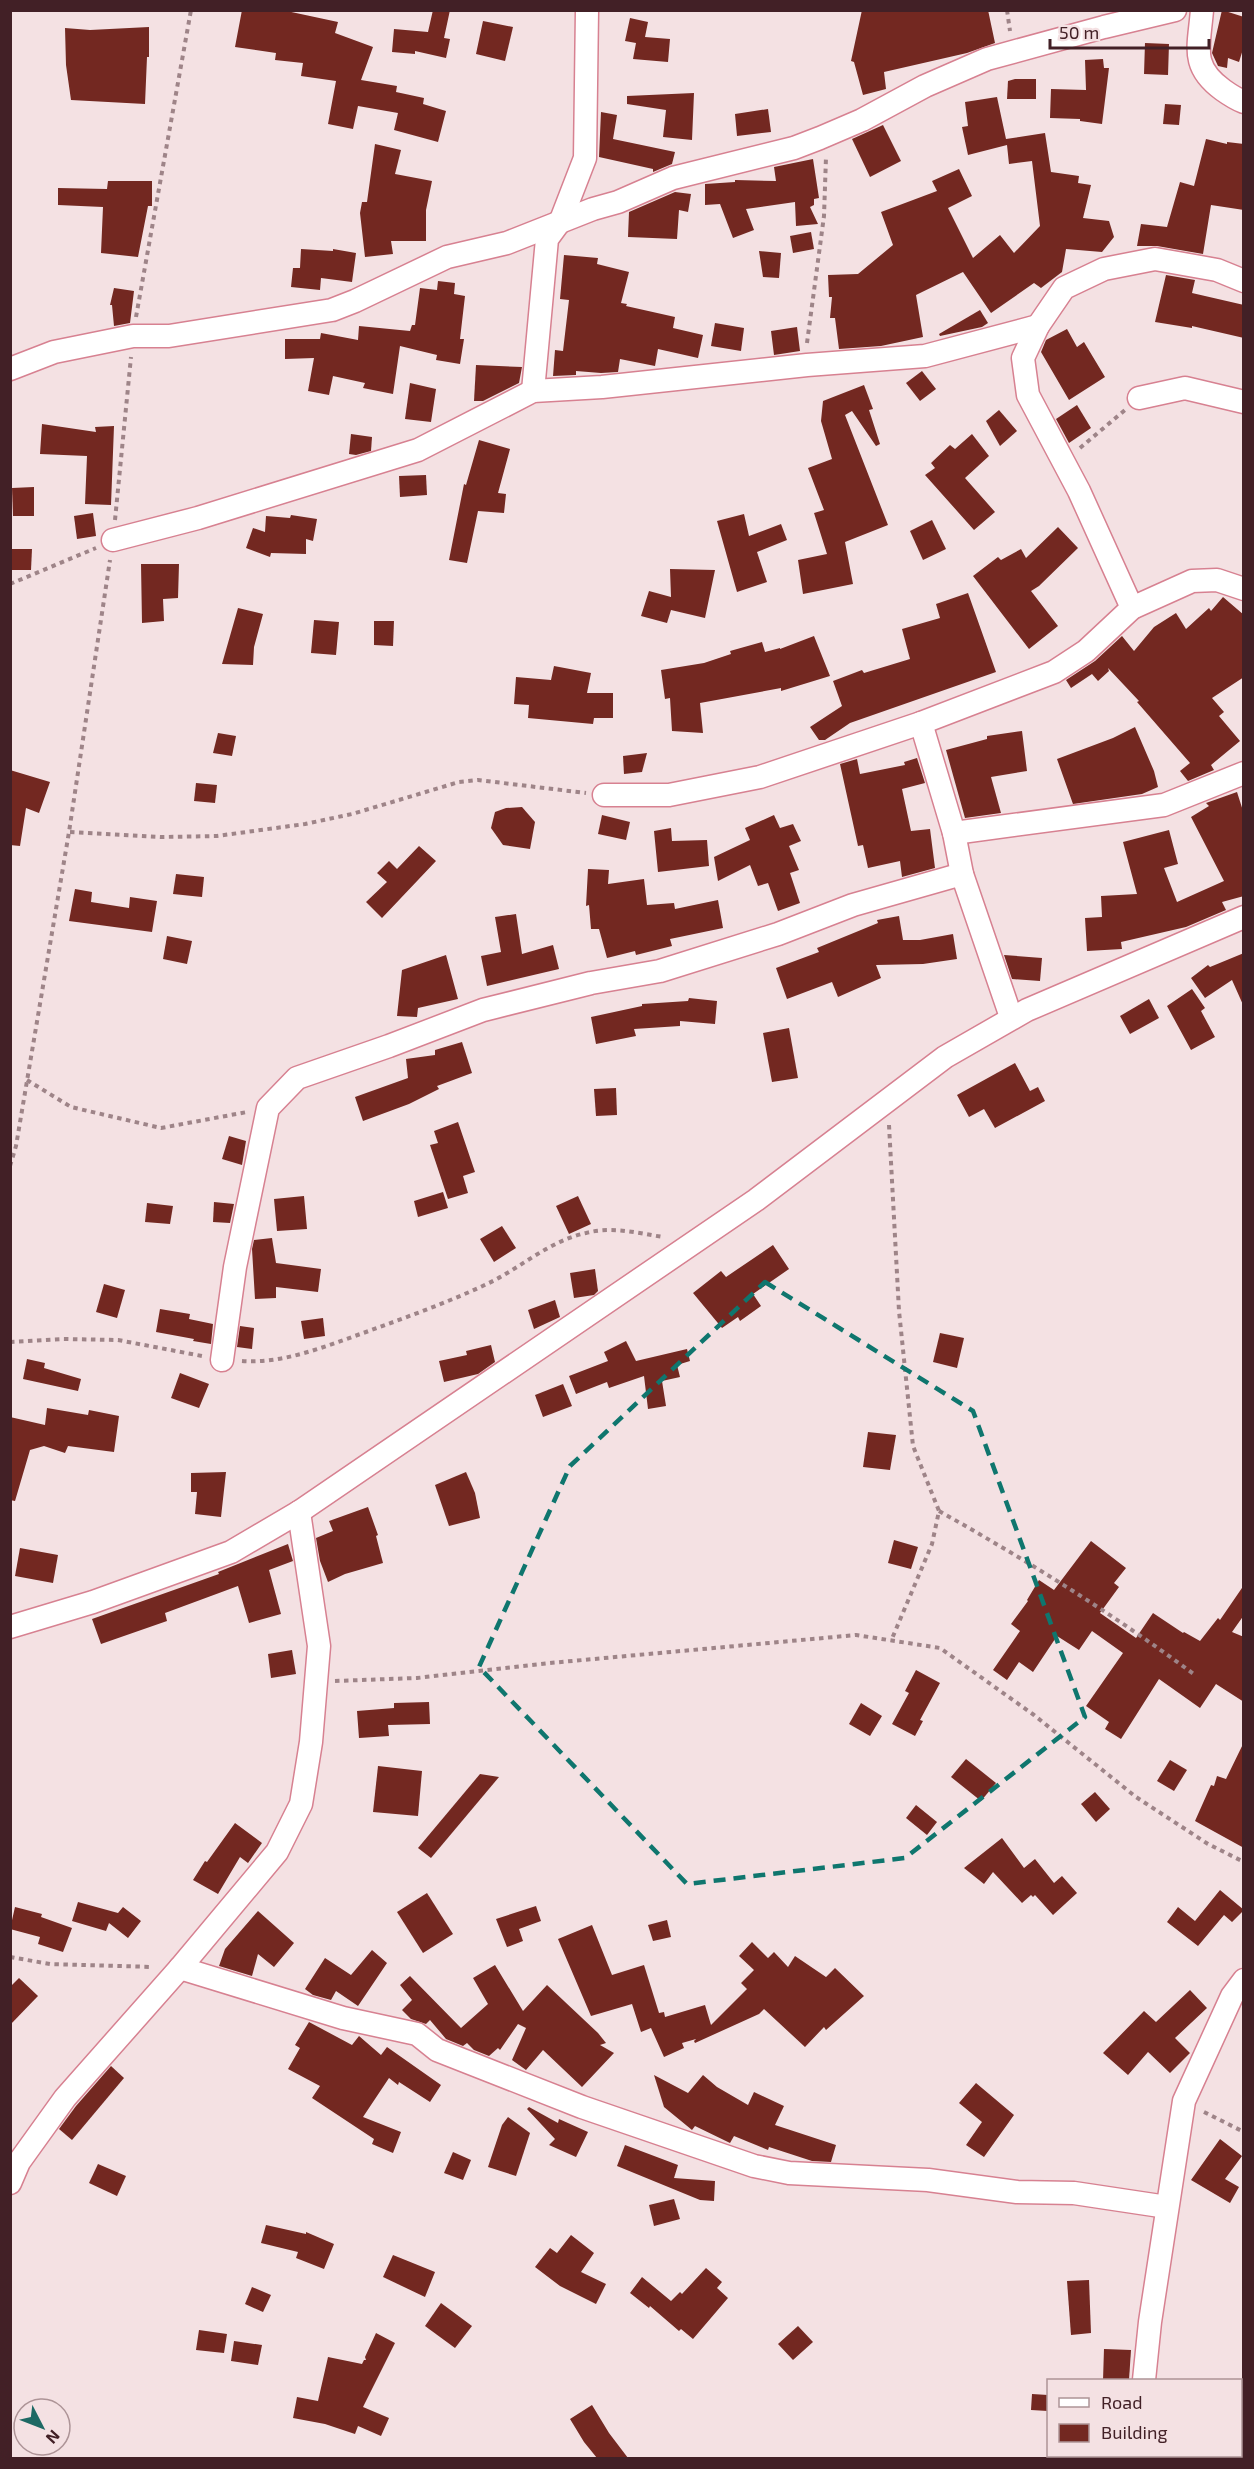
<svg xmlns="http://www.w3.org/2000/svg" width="1254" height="2469" viewBox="0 0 1254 2469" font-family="'Exo 2',sans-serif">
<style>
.building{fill:#732821}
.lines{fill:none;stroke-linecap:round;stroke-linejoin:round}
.minor-casing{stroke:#d78191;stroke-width:25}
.path{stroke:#9e8488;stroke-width:4;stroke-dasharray:4.5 4.5;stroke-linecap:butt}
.minor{stroke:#fff;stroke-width:22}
.marked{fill:none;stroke:#0f766e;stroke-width:4.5;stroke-dasharray:12 8;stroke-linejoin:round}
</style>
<rect width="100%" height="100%" fill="#f4e1e3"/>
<g class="building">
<path d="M242 10H282L338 22 335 33 373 47 361 80 397 86 396 92 424 98 423 104 446 111 438 142 394 130 398 113 358 106 353 129 328 124 336 81 301 76 303 63 275 60 276 53 235 47Z"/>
<path d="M433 10H450L444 38 450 39 446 58 415 51V54L392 52 394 29 428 32Z"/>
<path d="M862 10H988L995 43 967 53 884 72 886 89 863 95 854 62 851 61Z"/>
<path d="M1222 10 1244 17V46L1239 62 1228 58 1227 68 1218 66 1212 53Z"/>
<path d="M630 18 648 22 645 37 670 39 668 62 633 59 636 43 625 41Z"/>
<path d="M483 21 513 27 505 61 476 54Z"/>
<path d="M149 27V57H147L145 104 71 100 66 65 65 28 90 30Z"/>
<path d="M1145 43 1169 44 1168 75 1144 74Z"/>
<path d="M1103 59 1104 68H1109L1102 124 1080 121V119L1050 118 1051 89 1086 90 1085 60Z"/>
<path d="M1015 79H1036V99H1007L1008 81Z"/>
<path d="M694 93 692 140 663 137 666 110 627 104V96Z"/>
<path d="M997 97 1006 139 1045 133 1051 172 1079 176 1078 183 1091 185 1083 218 1109 221 1114 237 1102 252 1066 249 1062 272 1041 288 1034 283 991 313 963 272 916 295 923 337 881 346 839 349 835 318H830L832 297H829L828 275 858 274 893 245 881 212 937 191 932 181 959 169 972 196 948 208 973 258 1000 235 1014 253 1040 226 1032 161 1009 164 1007 145 968 155 962 127 968 126 965 102Z"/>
<path d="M1165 104 1181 105 1179 125 1163 124Z"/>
<path d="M768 109 771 132 737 136 735 114Z"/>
<path d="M601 112 617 115 613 139 675 152 672 164 653 172V169L599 157Z"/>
<path d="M883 125 901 161 870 177 852 139Z"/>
<path d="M1206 139 1227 144V142L1244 144V210L1211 205 1203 254 1157 246H1137L1141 224 1167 227 1180 182 1194 186Z"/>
<path d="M375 144 401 150 395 174 432 181 426 210V241H391L393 254 365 257 360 213 362 202H367Z"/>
<path d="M813 159 819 198 814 199V205L810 207 818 224 796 226 795 202 746 209 754 230 733 238 720 204 705 205V184L735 182V180L776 181 774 167Z"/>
<path d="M108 181H152V206H148L138 257 101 253 103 207 58 205V188L107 189Z"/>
<path d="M675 192 691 194 688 212 679 210 677 239 628 237 629 212Z"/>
<path d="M811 232 814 249 793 253 790 236Z"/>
<path d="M301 249 333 251V249L356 253 352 282 321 278 320 290 291 287 293 268H300Z"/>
<path d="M759 251 781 253 779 278 763 277Z"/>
<path d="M564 255 598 258 597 264 629 272 621 303 627 304 626 306 675 317 673 328 703 335 698 358 658 349 655 366 620 359 618 372 601 373 576 371V375L553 376 555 350 563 351 569 300 560 299Z"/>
<path d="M1166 275 1195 280 1192 293 1244 305V338L1192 326V328L1155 322Z"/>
<path d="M438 281 455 283 454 294 465 296 460 339H464L460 364 436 360 437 355 400 346 393 394 363 388 365 383 333 376 329 395 308 391 314 358 285 359V339H320L321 333 358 340 359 326 410 331 412 325H415L420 288 437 290Z"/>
<path d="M114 288 134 291 130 323 114 326 112 305H110Z"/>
<path d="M980 310 988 323 982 327 940 336 939 334Z"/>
<path d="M715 323 744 328 741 351 711 346Z"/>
<path d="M797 327 800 351 774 355 771 331Z"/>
<path d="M1067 329 1077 347 1084 342 1105 377 1069 400 1041 352 1046 340Z"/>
<path d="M476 365 522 367 519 383 483 401H474Z"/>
<path d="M922 371 936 389 920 401 906 383Z"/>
<path d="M410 383 436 389 431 422 405 419Z"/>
<path d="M864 385 873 409 869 410 880 444 876 446 852 411 845 415 888 525 845 542 853 584 803 594 798 560 827 554 814 513 824 510 808 468 832 459 821 421 823 401Z"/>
<path d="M1077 405 1091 428 1069 443 1056 419Z"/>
<path d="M999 410 1017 431 1000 446 986 421Z"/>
<path d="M42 424 96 432 95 427 114 426 111 505 85 504 87 456 40 454Z"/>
<path d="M351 434 372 437 371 451 356 455 349 454Z"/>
<path d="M972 434 989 456 965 478 995 512 974 530 925 475 935 468 931 463 950 445 955 449Z"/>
<path d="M479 440 510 449 498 493 506 494 504 513 478 511 467 563 449 560 464 484 466 485Z"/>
<path d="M426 475 427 495 400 497 399 476Z"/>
<path d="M34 487V516H13L12 488Z"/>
<path d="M93 513 96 536 77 539 74 516Z"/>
<path d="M744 514 749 536 781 524 787 540 757 552 767 582 737 592 717 521Z"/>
<path d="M291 515 317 519 313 541 306 539V554L271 553 270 557 246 548 253 528 265 532 266 516 290 518Z"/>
<path d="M932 520 946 549 923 560 910 531Z"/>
<path d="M1058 527 1078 548 1039 586 1031 591 1058 626 1029 649 973 576 998 557 1001 560 1021 549 1026 558Z"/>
<path d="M10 549H32L31 570H10Z"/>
<path d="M141 564H179L178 598 163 599 164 621 142 623Z"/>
<path d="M670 569 715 570 705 618 671 610 667 623 641 616 649 591 671 597Z"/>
<path d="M968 593 996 672 850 723 825 740H819L810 727 842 706 833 681 862 670 864 673 910 659 902 629 940 618 936 604Z"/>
<path d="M1223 597 1244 615V677L1212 698 1224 712 1219 716 1240 741 1211 765 1214 770 1188 781 1180 771 1190 763 1137 702 1139 701 1108 668 1109 671 1098 681 1092 674 1071 688 1066 680 1095 661 1122 636 1134 651 1154 627 1176 613 1186 629 1209 608 1211 611Z"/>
<path d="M238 608 263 614 254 647 253 665 222 664Z"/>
<path d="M314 620 339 622 336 655 311 653Z"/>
<path d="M374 621H394L393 646 374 645Z"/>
<path d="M814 636 830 676 781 691V688L700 703 703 733 672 731 670 698 665 699 661 670 704 663 731 654 730 651 762 642 765 652 780 648V649Z"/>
<path d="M554 666 591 673 587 693H613V718H594L593 724 528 718 529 705 514 704 516 677 551 680Z"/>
<path d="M1135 727 1154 771 1158 787 1142 794 1073 804 1057 759 1113 738Z"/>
<path d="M1022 731 1027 771 991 777 1001 813 965 818 946 750 987 739V736Z"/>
<path d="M218 733 236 736 232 756 213 753Z"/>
<path d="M647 753 642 772 624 774 623 756Z"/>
<path d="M917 758 925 783 902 789 911 831 930 829 935 868 902 877 900 861 868 868 863 845 858 846 840 764 857 759 860 774 905 765 904 762Z"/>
<path d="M10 770 50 782 39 813 26 808 20 846 10 845Z"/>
<path d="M196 783 217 785 215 803 194 801Z"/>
<path d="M1237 792 1244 814V896L1222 902 1226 910 1186 927 1121 942 1122 949 1087 951 1085 918 1102 917 1101 896 1137 894 1123 842 1169 830 1178 864 1164 868 1177 902 1224 881 1191 817 1209 806 1206 803Z"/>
<path d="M522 807 535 822 530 849 503 845 491 828 495 812 506 808Z"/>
<path d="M602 815 630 822 626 840 598 834Z"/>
<path d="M774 815 780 828 793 824 801 841 789 846 799 870 790 873 800 903 778 911 768 883 758 886 750 865 718 881 714 857 750 840 745 828Z"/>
<path d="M671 828 672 841 707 840 709 866 658 872 654 831Z"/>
<path d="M419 846 436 861 382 918 366 902 387 882 377 873 389 861 397 869Z"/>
<path d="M588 869 609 870 608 884 644 879 647 905 674 903 675 909 718 900 723 928 670 939 672 946 636 955 635 951 607 958 599 929H591L589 905 586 906Z"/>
<path d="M176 874 204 877 202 897 173 894Z"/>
<path d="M75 889 92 892 91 902 129 908 130 897 157 901 152 932 69 921Z"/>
<path d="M516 914 522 954 553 945 559 969 487 986 481 956 501 952 495 917Z"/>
<path d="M899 916 903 940H920L953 934 957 959 923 964 876 965 881 978 838 997 832 982 787 999 776 968 819 952 817 948 878 923 877 920Z"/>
<path d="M167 936 192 941 187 964 163 959Z"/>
<path d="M1244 953V1007L1232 980 1205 998 1191 978 1208 965 1210 967Z"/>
<path d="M446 955 458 999 418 1008 417 1017 397 1016 402 970Z"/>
<path d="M1004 955 1042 958 1040 981 1012 979Z"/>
<path d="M1192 989 1205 1008 1201 1011 1215 1037 1191 1050 1167 1006Z"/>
<path d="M689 998 717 1001 715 1024 680 1021V1026L634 1029 636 1036 596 1044 591 1017 642 1006V1004L688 1001Z"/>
<path d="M1149 999 1159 1018 1130 1034 1120 1016Z"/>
<path d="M789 1028 798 1078 772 1082 763 1033Z"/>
<path d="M462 1042 472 1073 437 1086 439 1089 409 1104 363 1121 355 1097 408 1078 406 1059 435 1055V1050Z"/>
<path d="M1015 1063 1030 1091 1038 1087 1045 1101 995 1128 984 1109 969 1117 957 1095Z"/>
<path d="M616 1088 617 1115 596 1116 594 1089Z"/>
<path d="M458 1122 475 1172 463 1176 468 1193 448 1199 430 1145 438 1143 434 1131Z"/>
<path d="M229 1136 246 1141 242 1165 222 1159Z"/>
<path d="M443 1192 448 1208 418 1217 414 1201Z"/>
<path d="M304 1196 307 1229 277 1231 274 1199Z"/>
<path d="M578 1196 591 1224 569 1234 556 1206Z"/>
<path d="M214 1202 234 1204 230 1223 213 1222Z"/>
<path d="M147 1203 173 1206 170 1224 145 1222Z"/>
<path d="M502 1226 516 1248 494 1262 480 1239Z"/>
<path d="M272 1238 276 1263 321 1269 318 1292 276 1287V1298L255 1299 252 1249 254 1240Z"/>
<path d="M773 1245 789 1269 753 1294 761 1306 740 1321 738 1317 722 1328 693 1293 721 1271 726 1277Z"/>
<path d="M595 1269 598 1291 594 1295 574 1298 570 1273Z"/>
<path d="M104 1284 125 1290 117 1318 96 1312Z"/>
<path d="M555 1300 560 1317 534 1329 528 1310Z"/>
<path d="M160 1309 190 1314 189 1319 213 1324 211 1344 193 1341 194 1339 156 1332Z"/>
<path d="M323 1318 325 1336 304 1339 301 1321Z"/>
<path d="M240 1326 254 1328 252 1349 237 1347Z"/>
<path d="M940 1333 964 1338 957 1368 933 1362Z"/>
<path d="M626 1341 636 1361 687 1349 690 1361 677 1365 680 1377 662 1381 666 1406 648 1409 644 1376 609 1388 607 1382 576 1394 569 1376 608 1361 604 1352Z"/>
<path d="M491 1345 495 1362 478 1374 444 1382 439 1361 467 1355 466 1351Z"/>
<path d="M27 1359 45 1363 44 1368 81 1379 78 1391 23 1379Z"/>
<path d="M180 1373 209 1384 199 1408 171 1398Z"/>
<path d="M563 1384 572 1406 543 1417 535 1395Z"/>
<path d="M47 1408 88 1415 89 1410 119 1416 114 1452 68 1446 65 1453 44 1446 30 1450 15 1501 10 1500V1417L45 1425Z"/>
<path d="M868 1432 896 1435 890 1470 863 1467Z"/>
<path d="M226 1472 221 1517 195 1514 197 1492H191V1473Z"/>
<path d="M466 1472 475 1493 480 1518 449 1526 435 1485Z"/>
<path d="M368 1507 378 1535 376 1536 383 1563 345 1574 328 1582 320 1561 316 1538 333 1531 329 1521Z"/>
<path d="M894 1540 918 1547 911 1569 888 1563Z"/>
<path d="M1091 1541 1126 1568 1114 1583 1119 1587 1100 1613 1136 1638 1153 1613 1183 1633 1184 1632 1200 1641 1218 1618 1220 1620 1244 1585V1615L1232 1632 1244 1637V1702L1216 1684 1200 1708 1159 1679 1121 1739 1105 1729 1109 1722 1086 1706 1123 1653 1092 1631 1079 1650 1057 1636 1033 1672 1019 1662 1007 1680 993 1670 1020 1631 1011 1624 1028 1601 1027 1600 1039 1580 1054 1590Z"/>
<path d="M288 1544 293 1561 269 1570 281 1614 249 1623 238 1586 165 1613 167 1621 101 1644 92 1619 219 1574 218 1572Z"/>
<path d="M20 1548 58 1555 53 1583 15 1576Z"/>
<path d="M292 1650 296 1674 271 1678 268 1654Z"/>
<path d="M916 1670 940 1683 920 1720 923 1721 915 1736 892 1724 909 1693 905 1691Z"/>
<path d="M429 1702 430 1724 388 1725 389 1736 359 1738 357 1711 394 1708V1703Z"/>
<path d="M861 1703 882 1716 870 1736 849 1724Z"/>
<path d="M1244 1742V1848L1195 1821 1211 1785 1214 1786 1217 1776 1226 1779Z"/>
<path d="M966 1759 996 1783 981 1801 951 1777Z"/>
<path d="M1170 1760 1187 1770 1174 1791 1157 1781Z"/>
<path d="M378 1766 422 1771 418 1816 373 1812Z"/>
<path d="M480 1774 499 1777 431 1858 418 1848Z"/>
<path d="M1095 1792 1110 1809 1096 1822 1081 1804Z"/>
<path d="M916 1805 937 1822 927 1835 906 1818Z"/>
<path d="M235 1823 262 1843 248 1863 240 1857 218 1894 193 1880 205 1861 207 1862Z"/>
<path d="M1002 1838 1024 1868 1035 1859 1054 1883 1062 1876 1077 1893 1053 1915 1035 1895 1033 1897 1031 1895 1022 1903 993 1872 984 1884 964 1868Z"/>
<path d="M1220 1890 1244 1910 1232 1922 1224 1915 1198 1946 1167 1922 1178 1907 1195 1921Z"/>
<path d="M427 1893 453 1934 423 1953 397 1912Z"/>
<path d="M78 1902 118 1913 123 1907 141 1921 128 1938 109 1923 106 1931 72 1921Z"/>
<path d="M536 1906 541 1921 519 1929 523 1941 507 1947 496 1919Z"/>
<path d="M15 1907 42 1914 41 1917 72 1928 63 1952 38 1944 40 1937 10 1929Z"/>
<path d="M258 1911 294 1943 274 1967 258 1954 252 1976 219 1966 225 1949Z"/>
<path d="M667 1920 671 1937 653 1941 648 1925Z"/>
<path d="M592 1925 612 1975 644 1965 659 2013 664 2012 665 2017 705 2005 711 2025 747 1989 741 1983 754 1970 739 1956 752 1942 768 1958 774 1952 788 1967 795 1956 826 1977 835 1968 864 1996 826 2030 824 2027 805 2047 764 2009 759 2014 695 2043 694 2041 696 2039 682 2043 684 2048 664 2057 651 2028 641 2032 632 2004 591 2016 558 1939Z"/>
<path d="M372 1950 387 1963 358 2006 336 1991 331 2000 313 1995 305 1989 325 1958 351 1975Z"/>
<path d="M495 1965 523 2011 547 1985 598 2033 606 2043 600 2045 614 2053 582 2087 543 2050 526 2070 512 2060 526 2028 518 2024 500 2050 498 2048 489 2056 474 2050 467 2043 463 2046 446 2039 430 2020 426 2024 411 2019 402 2010 412 2000 400 1985 410 1976 461 2028 488 2004 473 1978Z"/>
<path d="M19 1978 38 1996 10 2025V1987Z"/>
<path d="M1190 1990 1207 2008 1175 2038 1190 2053 1170 2073 1148 2052 1128 2075 1103 2053 1144 2011 1156 2022Z"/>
<path d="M309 2022 352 2045 359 2036 381 2055 387 2047 441 2085 430 2102 399 2082 398 2085 389 2078 363 2117 401 2132 393 2153 372 2144 374 2139 312 2098 320 2086 288 2069 300 2048 295 2045Z"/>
<path d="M111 2066 124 2078 72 2140 59 2129 76 2106Z"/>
<path d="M654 2075 688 2093 703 2075 717 2087 748 2105 754 2092 784 2106 775 2125 836 2145 831 2162 812 2161 769 2147 768 2150 734 2136 730 2143 695 2126 692 2130 664 2107Z"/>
<path d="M976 2083 1014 2115 984 2157 966 2145 982 2122 959 2103Z"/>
<path d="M529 2107 558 2123 559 2119 588 2132 576 2157 549 2145 555 2139 527 2109Z"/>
<path d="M508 2117 530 2133 516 2176 488 2167 502 2125Z"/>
<path d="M1220 2139 1242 2156 1225 2179 1239 2187 1230 2203 1191 2180Z"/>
<path d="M625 2145 678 2165 674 2178 715 2181 714 2201 700 2200 617 2166Z"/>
<path d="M453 2152 471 2160 463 2180 444 2173Z"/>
<path d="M98 2164 126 2176 117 2196 89 2183Z"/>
<path d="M674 2199 680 2219 654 2226 649 2205Z"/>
<path d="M266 2225 306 2234V2232L334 2244 324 2269 296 2258 298 2252 261 2243Z"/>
<path d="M571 2235 594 2253 581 2272 606 2284 596 2304 560 2286 535 2267 550 2248 557 2253Z"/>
<path d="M393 2255 435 2272 425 2297 383 2277Z"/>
<path d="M706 2268 722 2282 717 2288 728 2298 693 2339 681 2329 679 2331 650 2306 649 2308 630 2293 642 2277 671 2301 680 2292 682 2294Z"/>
<path d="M1089 2280 1091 2333 1071 2335 1067 2281Z"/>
<path d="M252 2287 271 2295 263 2312 245 2304Z"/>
<path d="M441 2303 472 2326 455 2348 425 2326Z"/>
<path d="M798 2326 813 2342 793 2360 778 2344Z"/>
<path d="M199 2330 227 2334 224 2353 196 2350Z"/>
<path d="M376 2333 395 2343 363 2407 389 2418 381 2436 358 2426 355 2434 325 2424 293 2418 297 2397 318 2401 328 2357 362 2364 364 2360H366L365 2357Z"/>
<path d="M234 2341 262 2345 258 2365 231 2361Z"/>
<path d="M1104 2349 1131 2350 1129 2380H1103Z"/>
<path d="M1032 2394 1048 2395V2411L1031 2410Z"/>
<path d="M592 2405 609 2433 628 2458H597L584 2442 570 2419Z"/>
</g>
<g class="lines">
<g class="minor-casing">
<g id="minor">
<path d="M1202 10C1199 47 1190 66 1223 90 1230 95 1236 99 1244 102"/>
<path d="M10 369 54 352 133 336H169L332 310 355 301 447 257 507 243 593 209 618 202 673 178 794 148 820 138 862 120 925 86 987 59 1104 27 1175 10"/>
<path d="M533 391 547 239 561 220 585 158 587 10"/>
<path d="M1139 398 1185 388 1244 402"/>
<path d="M113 540 198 518 418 450 533 391 602 387 807 365 925 356 1038 326"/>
<path d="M1132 608 1079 491 1028 395 1023 358 1038 326 1064 288 1104 269 1155 259 1217 270 1244 281"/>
<path d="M921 723 954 833 962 874 1011 1017"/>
<path d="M604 795H669L760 777 921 723 1054 672 1086 651 1132 608 1192 581 1217 580 1244 589"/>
<path d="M954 833 1164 805 1244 773"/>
<path d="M222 1360 235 1267 268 1108 297 1078 389 1046 483 1010 591 983 660 971 778 934 853 905 962 874"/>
<path d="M10 1627 93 1602 231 1552 299 1512 756 1200 945 1057 1027 1010 1244 917"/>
<path d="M180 1968 343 2018 417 2034 437 2050 582 2107 754 2166 789 2173 928 2180 1017 2192 1074 2193 1167 2207"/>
<path d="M10 2183 19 2162 65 2098 180 1968 277 1852 301 1804 311 1742 319 1646 299 1512"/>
<path d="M1144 2380 1150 2322 1184 2101 1232 1996 1244 1980"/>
<path d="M1135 2458 1136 2456"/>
</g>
</g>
<g class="path">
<path d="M1007 10 1010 31"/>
<path d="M136 317 191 10"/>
<path d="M807 343 824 216 826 157"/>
<path d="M1080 448 1125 410"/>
<path d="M115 520 131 357"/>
<path d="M10 584 96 548"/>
<path d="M70 832 162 837 217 836 305 824 352 814 459 782 478 780 586 793"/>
<path d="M27 1080 71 1107 161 1128 247 1112"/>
<path d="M889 1125 899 1311 913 1446 939 1511 932 1544 891 1641"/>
<path d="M10 1166 16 1146 69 832 110 560"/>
<path d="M10 1342 62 1339 118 1340 202 1356"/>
<path d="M242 1361C284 1364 326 1346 366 1332 407 1317 449 1302 489 1283 522 1267 549 1241 586 1233 612 1226 637 1233 663 1237"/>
<path d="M939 1511C1028 1561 1113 1614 1195 1675"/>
<path d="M335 1681 417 1678 550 1663 856 1635 940 1648 1034 1715 1136 1797 1208 1844 1244 1862"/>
<path d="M10 1957 50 1964 153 1967"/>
<path d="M1204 2112 1244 2132"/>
</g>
<use href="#minor" class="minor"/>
</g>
<path class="marked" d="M765 1282 973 1411 1085 1717 905 1858 687 1884 479 1667 570 1466Z"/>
<rect width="1254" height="2469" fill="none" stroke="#422026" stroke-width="24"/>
<rect x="1047" y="2379" width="195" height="78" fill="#f4e1e3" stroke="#ad9497" stroke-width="1.5"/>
<rect x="1059" y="2398" width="30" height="9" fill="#ffffff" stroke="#ad9497" stroke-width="1.5"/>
<text x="1101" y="2409" font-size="18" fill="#422026">Road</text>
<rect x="1059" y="2424" width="30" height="18" fill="#732821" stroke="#ad9497" stroke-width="1.5"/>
<text x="1101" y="2439" font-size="18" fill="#422026">Building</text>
<g transform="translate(42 2427) rotate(132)"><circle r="28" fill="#f4e1e3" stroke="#ad9497" stroke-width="1.5"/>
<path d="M0-4.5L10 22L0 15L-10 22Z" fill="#1e6964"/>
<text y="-9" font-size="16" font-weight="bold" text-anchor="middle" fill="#422026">N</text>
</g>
<path d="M1050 39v9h159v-9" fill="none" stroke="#422026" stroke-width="3"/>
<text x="1059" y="39" font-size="18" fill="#422026" stroke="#f4e1e3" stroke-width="4.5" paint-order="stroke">50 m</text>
</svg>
